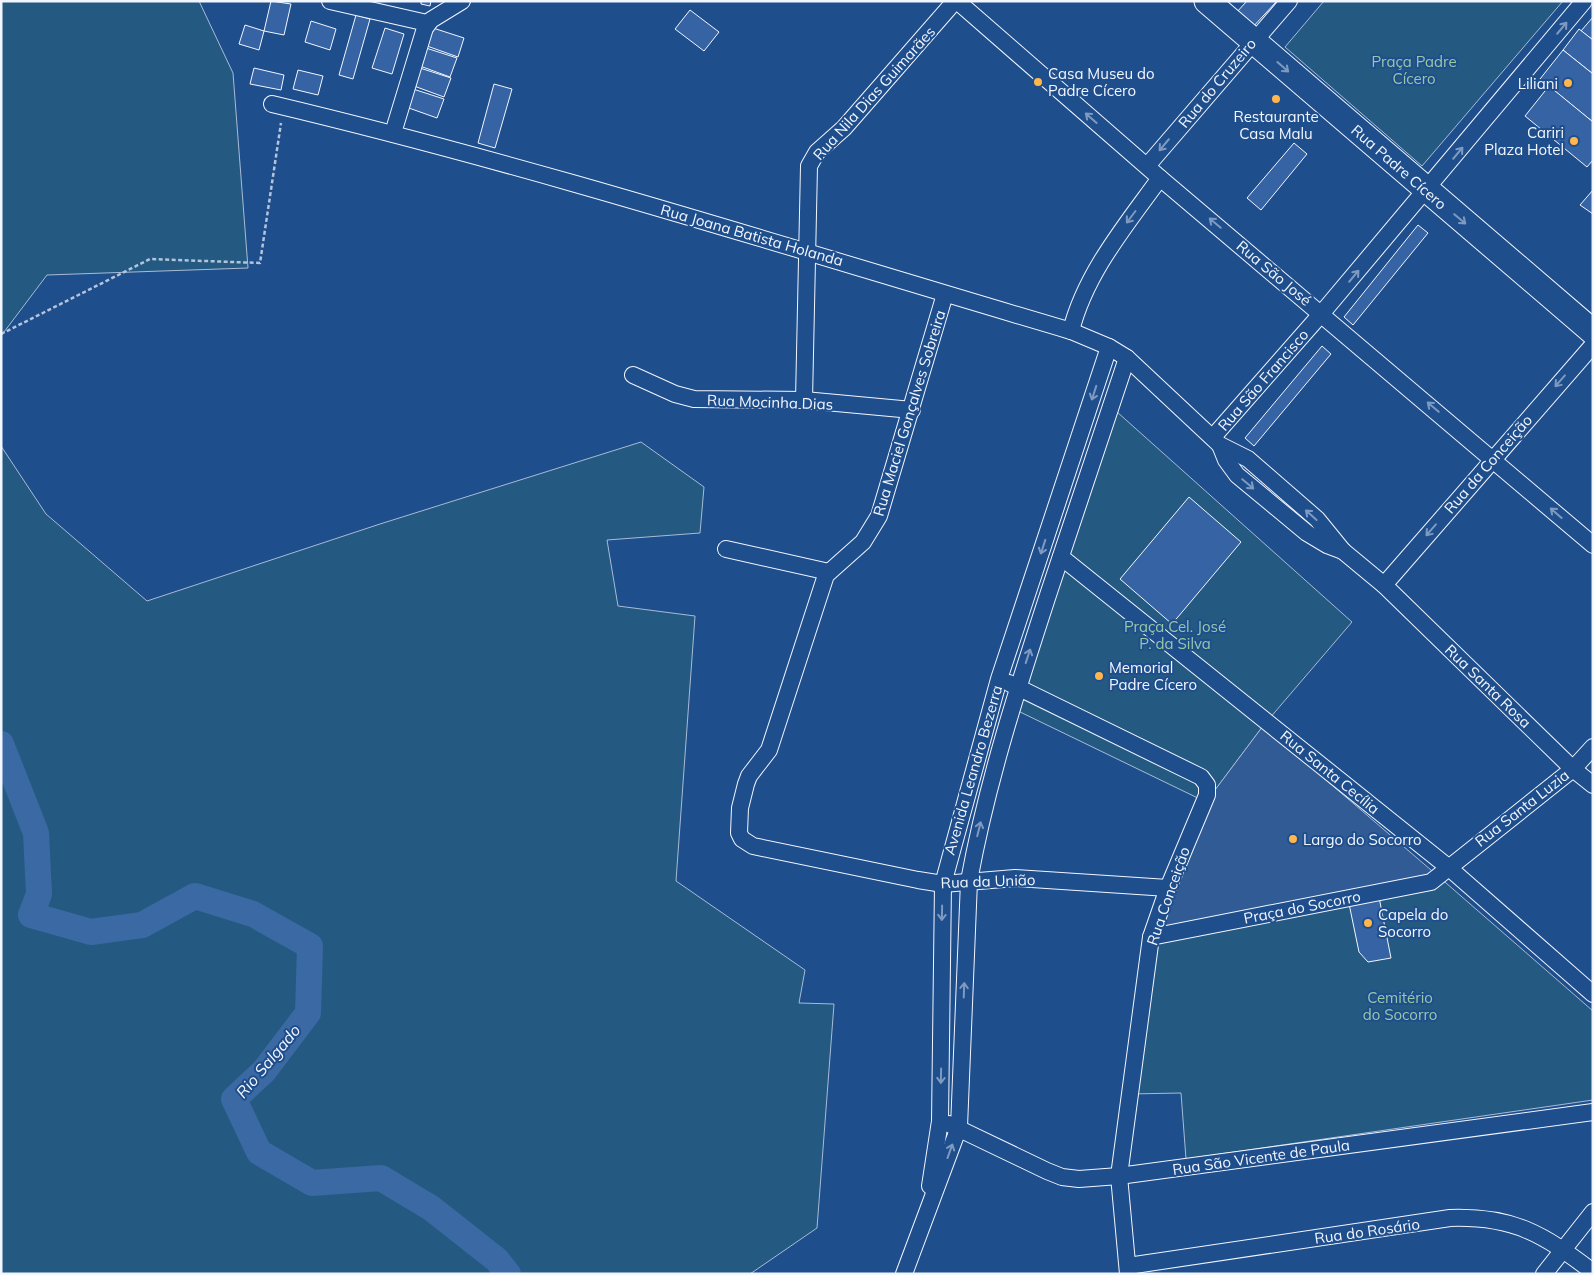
<svg xmlns="http://www.w3.org/2000/svg" width="1594" height="1275" viewBox="0 0 1594 1275" font-family="Mulish,sans-serif">
<style>
.green{fill:#245a82;stroke:#a8bbd7}
.parking{fill:#305b95;stroke:#a8bbd7}
.lines{fill:none;stroke-linecap:round;stroke-linejoin:round}
.river{stroke:#3b69a3;stroke-width:26}
.building{fill:#3563a3;stroke:#f2f6ff}
.minor-casing{stroke:#f2f6ff;stroke-width:18}
.highway-casing{stroke:#f2f6ff;stroke-width:27}
.path{stroke:#b3c4dc;stroke-width:2.5;stroke-dasharray:4 2.5;stroke-linecap:butt}
.minor{stroke:#1f4e8c;stroke-width:16}
.highway{stroke:#1f4e8c;stroke-width:25}
.oneway{stroke:#7e9ac0}
.poi-dot{fill:#ffb74d;stroke:#1f4e8c;stroke-width:2}
.labels{text-anchor:middle;dominant-baseline:central;stroke-width:4;stroke-linejoin:round;paint-order:stroke}
.park-label{font-size:15px;fill:#97c8a6;stroke:#1f4e8c}
.poi-label{font-size:15px;fill:#f2f6ff;stroke:#1f4e8c;text-anchor:start}
.street-label{font-size:15px;fill:#f2f6ff;stroke:#1f4e8c}
.water-label{font-size:16px;font-style:italic;fill:#f2f6ff;stroke:#1f4e8c}
</style>
<rect width="100%" height="100%" fill="#1f4e8c"/>
<g class="green">
<path d="M1 1H199L233 73 248 268 47 275 1 336Z"/>
<path d="M1324 1H1563L1422 166 1285 47Z"/>
<path d="M1116 411 1352 622 1263 726 1206 802 1016 710Z"/>
<path d="M641 442 704 487 700 533 607 540 618 606 695 616 676 881 805 970 799 1003 834 1004 817 1228 750 1274H1V446L46 514 147 601 380 524Z"/>
<path d="M1438 876 1593 1011V1100L1186 1159 1181 1093 1130 1094 1160 935Z"/>
</g>
<path class="parking" d="M1263 726 1438 876 1160 935 1171 891 1206 802Z"/>
<g class="lines">
<path class="river" d="M1 744 36 833 39 894 31 915 91 932 142 925 195 896 253 914 310 946 308 1013 264 1071 234 1099 259 1152 312 1183 381 1178 431 1208 497 1260 508 1274"/>
</g>
<g class="building">
<path d="M271 1 291 4 284 35 264 31Z"/>
<path d="M421 1H431L430 6 421 4Z"/>
<path d="M1247 1H1277L1251 29 1235 14Z"/>
<path d="M690 10 719 32 704 51 675 29Z"/>
<path d="M356 15 370 19 353 79 339 75Z"/>
<path d="M1593 17V40L1581 31Z"/>
<path d="M311 21 336 29 330 50 305 42Z"/>
<path d="M245 25 264 31 259 50 239 44Z"/>
<path d="M385 28 404 34 392 74 372 68Z"/>
<path d="M433 28 464 38 458 57 427 46Z"/>
<path d="M1579 29 1593 40V74L1563 50Z"/>
<path d="M426 48 457 58 450 77 420 66Z"/>
<path d="M1563 50 1593 74V122L1540 79Z"/>
<path d="M254 68 284 75 281 90 250 84Z"/>
<path d="M420 68 451 78 444 97 414 86Z"/>
<path d="M298 70 323 76 318 95 293 89Z"/>
<path d="M494 84 512 89 495 148 478 143Z"/>
<path d="M1549 86 1593 122V160L1587 167 1525 116Z"/>
<path d="M413 89 444 99 437 118 406 107Z"/>
<path d="M1294 143 1307 154 1261 210 1247 198Z"/>
<path d="M1593 190V214L1580 205Z"/>
<path d="M1418 225 1428 233 1353 325 1344 317Z"/>
<path d="M1322 346 1331 354 1254 446 1245 438Z"/>
<path d="M1189 497 1241 542 1172 624 1120 579Z"/>
<path d="M1377 887 1391 958 1368 962 1359 952 1347 894Z"/>
</g>
<g class="lines">
<g class="minor-casing">
<g id="minor">
<path d="M330 1 427 23"/>
<path d="M957 1 1160 178 1593 545"/>
<path d="M272 104C542 168 806 253 1071 331L1109 347 1127 358 1220 445 1248 459 1317 519 1343 551 1384 585 1573 769 1593 785"/>
<path d="M393 133 425 28 431 20 462 1"/>
<path d="M1147 166 1289 1"/>
<path d="M945 294 879 516 863 542 826 575 769 750 749 776 746 784 740 808 739 833 742 839 753 846 918 880 943 884 1015 878 1168 888"/>
<path d="M1071 331C1085 274 1126 225 1160 178"/>
<path d="M633 375 675 394 694 399 804 400 912 410"/>
<path d="M804 400 809 166 817 152 844 128 955 1"/>
<path d="M1213 437 1322 313 1584 1"/>
<path d="M1220 445 1226 460 1237 475 1307 533 1327 545 1343 551"/>
<path d="M726 549 829 572"/>
<path d="M1061 557 1448 867 1593 994"/>
<path d="M1384 585 1593 345"/>
<path d="M1009 683 1201 777 1207 785V795L1168 888 1151 937 1119 1176 1128 1274"/>
<path d="M1151 937 1431 882 1573 769 1593 747"/>
<path d="M949 1124 1047 1171 1062 1177 1079 1179 1119 1176 1593 1112"/>
<path d="M930 1186 940 1121 943 884 999 679 1109 347"/>
<path d="M1128 1266 1450 1218C1514 1216 1543 1234 1593 1272"/>
<path d="M904 1274 959 1127 969 881C987 782 1018 687 1049 592 1075 514 1101 436 1127 358"/>
<path d="M1544 1274 1593 1212"/>
</g>
</g>
<g class="highway-casing">
<path id="highway" d="M1207 1 1593 332"/>
</g>
<path class="path" d="M1 334 150 259 260 263 281 123"/>
<use href="#minor" class="minor"/>
<use href="#highway" class="highway"/>
</g>
<defs><path id="oneway-shaft" d="M-6 0H5M1.5-3L5.5 0L1.5 3" fill="none" stroke-width="1.6" stroke-linecap="round" stroke-linejoin="round" transform="scale(1.25)"/></defs>
<g class="oneway">
<use href="#oneway-shaft" transform="translate(1562 28) rotate(-50)"/>
<use href="#oneway-shaft" transform="translate(1283 67) rotate(41)"/>
<use href="#oneway-shaft" transform="translate(1091 118) rotate(-139)"/>
<use href="#oneway-shaft" transform="translate(1164 145) rotate(130)"/>
<use href="#oneway-shaft" transform="translate(1458 153) rotate(-50)"/>
<use href="#oneway-shaft" transform="translate(1131 217) rotate(127)"/>
<use href="#oneway-shaft" transform="translate(1460 219) rotate(40)"/>
<use href="#oneway-shaft" transform="translate(1215 223) rotate(-140)"/>
<use href="#oneway-shaft" transform="translate(1354 276) rotate(-50)"/>
<use href="#oneway-shaft" transform="translate(1560 381) rotate(131)"/>
<use href="#oneway-shaft" transform="translate(1094 393) rotate(108)"/>
<use href="#oneway-shaft" transform="translate(1433 407) rotate(-140)"/>
<use href="#oneway-shaft" transform="translate(1248 484) rotate(40)"/>
<use href="#oneway-shaft" transform="translate(1556 513) rotate(-139)"/>
<use href="#oneway-shaft" transform="translate(1311 515) rotate(-138)"/>
<use href="#oneway-shaft" transform="translate(1431 530) rotate(131)"/>
<use href="#oneway-shaft" transform="translate(1043 547) rotate(108)"/>
<use href="#oneway-shaft" transform="translate(1028 656) rotate(-72)"/>
<use href="#oneway-shaft" transform="translate(979 829) rotate(-76)"/>
<use href="#oneway-shaft" transform="translate(942 913) rotate(91)"/>
<use href="#oneway-shaft" transform="translate(964 990) rotate(-88)"/>
<use href="#oneway-shaft" transform="translate(941 1076) rotate(91)"/>
<use href="#oneway-shaft" transform="translate(950 1151) rotate(-70)"/>
</g>
<g class="poi-dot">
<circle cx="1038" cy="82" r="5"/>
<circle cx="1568" cy="83" r="5"/>
<circle cx="1276" cy="99" r="5"/>
<circle cx="1574" cy="141" r="5"/>
<circle cx="1099" cy="676" r="5"/>
<circle cx="1293" cy="839" r="5"/>
<circle cx="1368" cy="923" r="5"/>
</g>
<g class="labels">
<g class="park-label">
<text x="1414" y="61">Praça Padre<tspan x="1414" dy="17">Cícero</tspan></text>
<text x="1175" y="626">Praça Cel. José<tspan x="1175" dy="17">P. da Silva</tspan></text>
<text x="1400" y="997">Cemitério<tspan x="1400" dy="17">do Socorro</tspan></text>
</g>
<g class="poi-label">
<text x="1048" y="73">Casa Museu do<tspan x="1048" dy="17">Padre Cícero</tspan></text>
<text x="1558" y="83" text-anchor="end">Liliani</text>
<text x="1276" y="116" text-anchor="middle">Restaurante<tspan x="1276" dy="17">Casa Malu</tspan></text>
<text x="1564" y="132" text-anchor="end">Cariri<tspan x="1564" dy="17">Plaza Hotel</tspan></text>
<text x="1109" y="667">Memorial<tspan x="1109" dy="17">Padre Cícero</tspan></text>
<text x="1303" y="839">Largo do Socorro</text>
<text x="1378" y="914">Capela do<tspan x="1378" dy="17">Socorro</tspan></text>
</g>
<g class="street-label">
<text transform="translate(1217 83) rotate(-50)">Rua do Cruzeiro</text>
<text transform="translate(874 93) rotate(-48)">Rua Nila Dias Guimarães</text>
<text transform="translate(1399 167) rotate(41)">Rua Padre Cícero</text>
<text transform="translate(752 235) rotate(16)">Rua Joana Batista Holanda</text>
<text transform="translate(1274 273) rotate(40)">Rua São José</text>
<text transform="translate(1263 380) rotate(-49)">Rua São Francisco</text>
<text transform="translate(770 402) rotate(2)">Rua Mocinha Dias</text>
<text transform="translate(909 413) rotate(-73)">Rua Maciel Gonçalves Sobreira</text>
<text transform="translate(1488 464) rotate(-49)">Rua da Conceição</text>
<text transform="translate(1488 686) rotate(44)">Rua Santa Rosa</text>
<text transform="translate(973 770) rotate(-74)">Avenida Leandro Bezerra</text>
<text transform="translate(1330 772) rotate(39)">Rua Santa Cecília</text>
<text transform="translate(1522 808) rotate(-38)">Rua Santa Luzia</text>
<text transform="translate(988 881) rotate(-2)">Rua da União</text>
<text transform="translate(1168 896) rotate(-71)">Rua Conceição</text>
<text transform="translate(1302 907) rotate(-11)">Praça do Socorro</text>
<text transform="translate(1261 1157) rotate(-8)">Rua São Vicente de Paula</text>
<text transform="translate(1367 1231) rotate(-8)">Rua do Rosário</text>
</g>
<g class="water-label">
<text transform="translate(268 1061) rotate(-50)">Rio Salgado</text>
</g>
</g>
<rect width="1594" height="1275" fill="none" stroke="#f2f6ff" stroke-width="5"/>
</svg>
